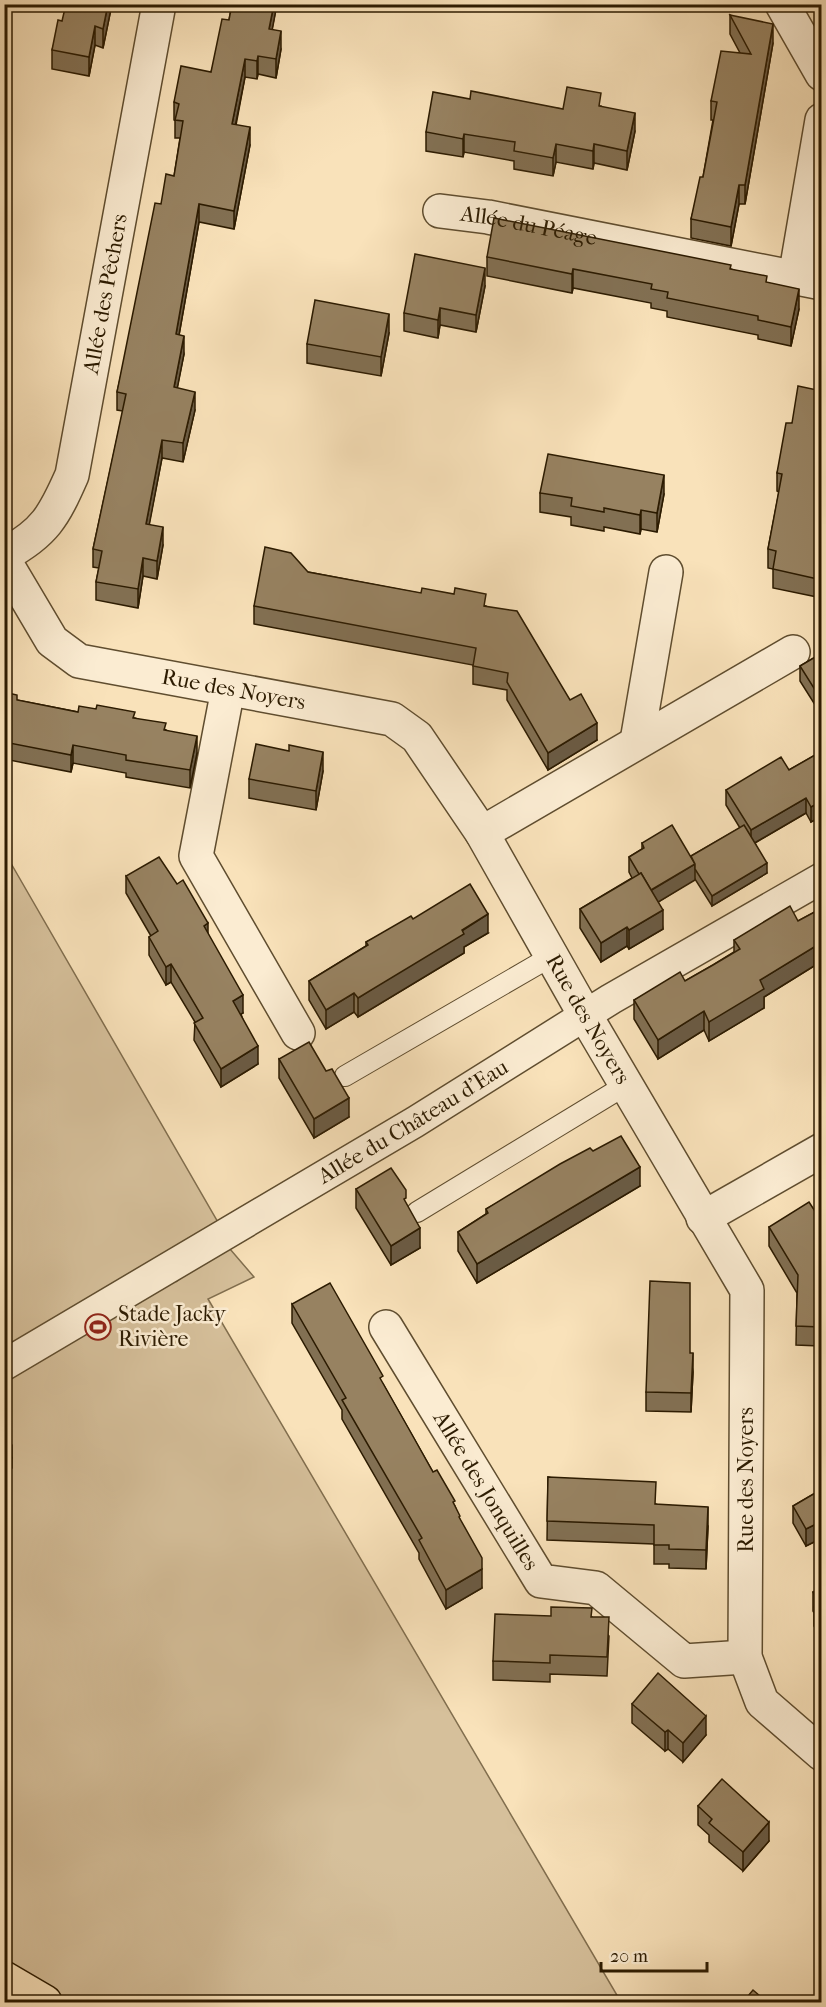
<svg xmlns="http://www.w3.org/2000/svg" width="826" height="2007" viewBox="0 0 826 2007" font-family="'IM FELL French Canon',serif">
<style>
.green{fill:#d6c09b;stroke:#816e4e;stroke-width:1.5}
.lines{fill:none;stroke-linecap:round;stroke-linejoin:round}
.service-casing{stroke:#5f4d2f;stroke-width:22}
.pedestrian-casing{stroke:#5f4d2f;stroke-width:33}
.minor-casing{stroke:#5f4d2f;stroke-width:36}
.motorway-casing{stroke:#2c1b01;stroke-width:36}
.service{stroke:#fbecd2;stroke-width:20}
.pedestrian{stroke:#fbecd2;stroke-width:30}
.minor{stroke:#fbecd2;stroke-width:33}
.motorway{stroke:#f9e2ba;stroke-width:33}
.wall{fill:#827053;stroke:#2c1b01;stroke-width:1.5}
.shaded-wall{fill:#6a5b44;stroke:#2c1b01;stroke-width:1.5}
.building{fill:#978261;stroke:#2c1b01;stroke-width:1.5}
.labels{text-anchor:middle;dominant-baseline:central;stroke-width:5;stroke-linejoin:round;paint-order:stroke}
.street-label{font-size:22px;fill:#2c1b01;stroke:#fbecd2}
.poi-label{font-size:22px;fill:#2c1b01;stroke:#fbecd2;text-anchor:start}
</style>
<rect width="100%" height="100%" fill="#f9e2ba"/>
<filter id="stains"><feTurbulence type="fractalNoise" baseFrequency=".00333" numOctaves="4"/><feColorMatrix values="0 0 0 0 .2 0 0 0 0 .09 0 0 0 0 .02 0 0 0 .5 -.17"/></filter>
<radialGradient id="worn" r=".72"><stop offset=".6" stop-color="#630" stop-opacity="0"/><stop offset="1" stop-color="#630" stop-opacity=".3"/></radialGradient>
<path class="green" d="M5 853 223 1231 176 1282 224 1242 254 1277 208 1299 621 2002H5Z"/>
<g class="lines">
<g class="service-casing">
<g id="service">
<path d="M345 1076 552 956"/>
<path d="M417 1212 626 1085"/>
</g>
</g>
<g class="pedestrian-casing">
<g id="pedestrian">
<path id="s1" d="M4 1365 415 1122 611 999 822 878"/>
</g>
</g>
<g class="minor-casing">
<g id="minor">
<path d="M782 4 822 74"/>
<path id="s2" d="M440 211 488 217 822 283"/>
<path d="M795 278 822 120"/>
<path id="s3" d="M4 555C45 533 54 516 72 475L159 4"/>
<path id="s4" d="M4 560 52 641 79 661 392 719 417 737 482 833 585 1015 747 1290 745 1657 762 1702 822 1754"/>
<path d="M228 689 196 856 298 1033"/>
<path d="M637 741 666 572"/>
<path d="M482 833 793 652"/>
<path d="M703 1218 822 1150"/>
<path id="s5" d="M386 1327 541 1581 596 1588 684 1661 745 1657"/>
</g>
</g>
<g class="motorway-casing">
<path id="motorway" d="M4 1978 45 2002"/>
</g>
<use href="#service" class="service"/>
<use href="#pedestrian" class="pedestrian"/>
<use href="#minor" class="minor"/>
<use href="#motorway" class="motorway"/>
</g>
<g class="wall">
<path d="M112 4 103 48 95 45 89 76 52 69V50L62 21Z"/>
<path d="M232 4H277L272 29 281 49 276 78 258 74 257 79 245 77 236 125 250 145 234 229 199 222 179 335 184 354 177 388 195 410 183 462 162 458 149 524 163 545 157 579 143 576 138 608 96 600V582L99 568 93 567V549L123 411 117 410V392L161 204 174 176 180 138H175V121L174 120V102L211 72 229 20Z"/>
<path d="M730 15 773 43 745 204H739L731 246 691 238V219L703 177 713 120H711V101L740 53 730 34Z"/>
<path d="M470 99 563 109 601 106 635 131 627 170 594 163 593 169 556 162 553 176 514 169V161L464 152 463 157 426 151V132Z"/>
<path d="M487 257 731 269 767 283 799 309 791 346 758 339V335L667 317V311L651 308V303L573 288 572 293 487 276Z"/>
<path d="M485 286 476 332 440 325 438 338 404 331V313Z"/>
<path d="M389 333 381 376 307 363V344Z"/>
<path d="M822 391 821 520 822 598 773 588V569L768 568V549L779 492 777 491V473L792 423Z"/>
<path d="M540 493 664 494 657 532 641 529 640 534 604 527V531L571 525V517L540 512Z"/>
<path d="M308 572 486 606 570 700 597 740 548 770 507 700V690L473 684V665L254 624V606Z"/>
<path d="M822 653V716L800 681V666Z"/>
<path d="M4 692 17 700 78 712 135 718 166 730 197 753 190 788 126 777V773L73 763 71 772 9 760V758L4 757Z"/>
<path d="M822 751V816L811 822 806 813 755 843 767 873 712 906 695 879 658 902 663 929 629 949 627 946 601 962 580 928V909L632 878 629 872V857L642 849V843L691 856 740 828 726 805V790L789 770Z"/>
<path d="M323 771 316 810 249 798V779Z"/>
<path d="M126 876 208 934 243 1013 241 1014 258 1064 221 1087 194 1040 195 1022 171 982 166 985 149 955V937L151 936 126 893Z"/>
<path d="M822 908V978L814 966 764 997V1008L709 1041 704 1030 658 1059 634 1019V1000L685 981 713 965 734 952V940L798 921Z"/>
<path d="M413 919 488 933 464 947V953L358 1017 354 1012 326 1029 309 1000V981L366 946V942Z"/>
<path d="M279 1059 349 1117 314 1138 279 1078Z"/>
<path d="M593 1151 640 1186 477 1283 458 1251V1232L486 1214V1209Z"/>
<path d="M356 1189 406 1204 420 1248 391 1265 356 1208Z"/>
<path d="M822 1222V1456H817L820 1346 796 1345 797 1293 769 1246V1227Z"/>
<path d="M292 1304 383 1384 433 1472 455 1506 460 1520 482 1588 446 1609 419 1559V1553L342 1419V1410L292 1323Z"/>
<path d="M690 1353 693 1372 691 1412 646 1411V1392Z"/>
<path d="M548 1477 656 1504 708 1526 706 1569 669 1568V1564H654V1544L547 1540Z"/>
<path d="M822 1489V1550L816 1541 806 1546 793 1523V1506Z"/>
<path d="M822 1587V1639L814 1626V1613L813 1611V1592Z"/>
<path d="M592 1617 609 1636 607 1676 550 1674V1682L493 1680V1661Z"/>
<path d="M632 1704 706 1735 683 1762 668 1749 665 1751 632 1723Z"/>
<path d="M698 1806 769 1841 743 1871 709 1842V1835L698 1825Z"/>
</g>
<g class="shaded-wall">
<path d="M108 4H112L103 48V29Z"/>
<path d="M274 4H277L269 47V29Z"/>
<path d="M773 24V43L745 204V185Z"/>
<path d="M95 26V45L89 76V57Z"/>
<path d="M281 31V49L276 78V59Z"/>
<path d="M258 56V74L257 79V61Z"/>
<path d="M245 59V77L232 142V124Z"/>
<path d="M635 113V131L627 170V151Z"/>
<path d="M250 127V145L234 229V211Z"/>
<path d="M464 134V152L463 157V139Z"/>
<path d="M556 144V162L553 176V158Z"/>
<path d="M594 144V163L593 169V151Z"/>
<path d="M739 185V204L731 246V227Z"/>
<path d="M199 204V222L176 352V334Z"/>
<path d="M485 268V286L476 332V315Z"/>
<path d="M573 269V288L572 293V274Z"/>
<path d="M799 289V309L791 346V327Z"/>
<path d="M440 308V325L438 338V320Z"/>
<path d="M389 314V333L381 376V357Z"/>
<path d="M184 336V354L174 405V387Z"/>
<path d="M6 362V381L4 382V363Z"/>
<path d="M195 392V410L183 462V443Z"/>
<path d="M162 440V458L146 542V524Z"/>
<path d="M664 475V494L657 532V513Z"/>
<path d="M822 498V517L818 538V519Z"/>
<path d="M641 510V529L640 534V515Z"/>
<path d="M163 527V545L157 579V561Z"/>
<path d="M143 558V576L138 608V589Z"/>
<path d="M597 723V740L548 770V753Z"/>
<path d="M197 736V753L190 788V770Z"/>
<path d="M73 745V763L71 772V755Z"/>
<path d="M323 752V771L316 810V791Z"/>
<path d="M806 798V813L751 845V830Z"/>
<path d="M822 801V816L811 822V807Z"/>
<path d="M767 863V873L712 906V896Z"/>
<path d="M695 864V880L650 907V891Z"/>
<path d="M663 910V929L629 949V930Z"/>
<path d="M488 914V933L464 947V953L358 1017V998Z"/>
<path d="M208 923V941L204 926Z"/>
<path d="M627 927V946L601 962V943Z"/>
<path d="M814 947V966L764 997V1008L709 1041V1022L760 980Z"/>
<path d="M171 964V982L166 985V967Z"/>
<path d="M354 993V1012L326 1029V1010Z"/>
<path d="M243 995V1013L233 1018V1001Z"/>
<path d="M704 1011V1030L658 1059V1040Z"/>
<path d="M258 1046V1064L221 1087V1069Z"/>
<path d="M349 1098V1117L314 1138V1119Z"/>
<path d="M640 1167V1186L477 1283V1264Z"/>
<path d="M420 1228V1248L391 1265V1246Z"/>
<path d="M693 1353V1372L691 1412V1393Z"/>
<path d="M12 1458V1468L6 1475H4V1466Z"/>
<path d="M708 1507V1526L706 1569V1550Z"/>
<path d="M816 1524V1541L806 1546V1529Z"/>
<path d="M482 1569V1588L446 1609V1590Z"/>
<path d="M706 1716V1735L683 1762V1743Z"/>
<path d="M668 1730V1749L665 1751V1732Z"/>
<path d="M769 1822V1841L743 1871V1852Z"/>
</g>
<g class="building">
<path d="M66 4H108L103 29 95 26 89 57 52 50 58 20 62 21Z"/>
<path d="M232 4H274L269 29 281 31 276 59 258 56 257 61 245 59 232 124 250 127 234 211 199 204 176 334 184 336 174 387 195 392 183 443 162 440 146 524 163 527 157 561 143 558 138 589 96 582 102 551 93 549 126 394 117 392 155 203 161 204 166 174 174 176 183 121 175 120 179 104 174 102 181 66 211 72 222 19 229 20Z"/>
<path d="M730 15 773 24 745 185H739L731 227 691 219 700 177H703L717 102 711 101 721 51 751 54Z"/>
<path d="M567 87 601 93 599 106 635 113 627 151 594 144 593 151 556 144 553 158 514 151 515 142 464 134 463 139 426 132 433 92 470 99 471 91 563 109Z"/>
<path d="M494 218 731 265 730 269 767 276 766 282 799 289 791 327 758 320V316L667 298 668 292 651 289 652 284 573 269 572 274 487 257Z"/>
<path d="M415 254 485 268 476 315 440 308 438 320 404 313Z"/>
<path d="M315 300 389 314 381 357 307 344Z"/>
<path d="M798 386 822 391V498L818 519 822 520V580L773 569 776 551 768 549 782 474 777 473 786 423H792Z"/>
<path d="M548 454 664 475 657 513 641 510 640 515 604 508V512L571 506 572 498 540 493Z"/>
<path d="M265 547 291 553 308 572 421 593 422 588 454 594 455 588 486 594 484 606 517 611 570 700 581 694 597 723 548 753 507 682 508 673 473 666 476 648 254 606Z"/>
<path d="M822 653V701L800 666Z"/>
<path d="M4 692 17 695V700L78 712 79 706 96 709 97 705 135 712 133 718 166 723 164 730 197 736 190 770 126 760V755L73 745 71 755 9 743V740L4 739Z"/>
<path d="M256 744 289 751V745L323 752 316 791 249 779Z"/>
<path d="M822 751V801L811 807 806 798 751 830 726 790 781 757 789 770Z"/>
<path d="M672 825 695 864 651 890 641 873 639 874 629 857 644 848 642 843Z"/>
<path d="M744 825 767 863 712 896 695 869V864L691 856Z"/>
<path d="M159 857 177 884 183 880 208 923 204 926 243 995 233 1001 258 1046 221 1069 194 1023 203 1018 171 964 166 967 149 937 158 931 126 876Z"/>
<path d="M641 873 663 910 629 930 627 927 601 943 580 909Z"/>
<path d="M470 884 488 914 462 930 464 934 358 998 354 993 326 1010 309 981 368 945 366 942 411 916 413 919Z"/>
<path d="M790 906 798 921 822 908V959L814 947 760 980 764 989 709 1022 704 1011 658 1040 634 1000 680 972 685 981 713 965 740 949 734 940Z"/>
<path d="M309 1042 326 1071 332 1069 349 1098 314 1119 279 1059Z"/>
<path d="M621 1136 640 1167 477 1264 458 1232 488 1213 486 1209 560 1164 590 1148 593 1151Z"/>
<path d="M391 1168 406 1190V1198L404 1199 420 1228 391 1246 356 1189Z"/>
<path d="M809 1202 822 1222V1437H817L820 1327 796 1326 798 1275 769 1227Z"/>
<path d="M650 1281 690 1283V1353H693L691 1393 646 1392Z"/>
<path d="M330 1283 383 1376 380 1378 410 1431 433 1472 437 1470 455 1501 453 1502 460 1516 459 1517 482 1558V1569L446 1590 419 1540 422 1538 342 1400 346 1398 292 1304Z"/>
<path d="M4 1438 12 1445V1458L6 1465 4 1466Z"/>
<path d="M548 1477 656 1482 655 1504 708 1507 706 1550 669 1549V1545H654V1525L547 1521Z"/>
<path d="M822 1489V1533L816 1524 806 1529 793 1506Z"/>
<path d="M822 1587V1620L814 1607 819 1604 813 1592Z"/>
<path d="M551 1607 592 1608 591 1617H609L607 1657 550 1655V1663L493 1661 495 1614 551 1616Z"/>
<path d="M658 1673 706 1716 683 1743 668 1730 665 1732 632 1704Z"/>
<path d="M722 1779 769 1822 743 1852 709 1823 712 1819 698 1806Z"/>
<path d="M753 1990 767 2002H743Z"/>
</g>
<defs>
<g id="stadium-ring" transform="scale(1.35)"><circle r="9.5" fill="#fbecd2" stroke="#8f2418" stroke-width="1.5"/><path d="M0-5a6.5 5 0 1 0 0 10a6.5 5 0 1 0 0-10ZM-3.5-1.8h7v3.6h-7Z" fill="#8f2418"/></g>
</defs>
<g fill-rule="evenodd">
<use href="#stadium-ring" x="98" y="1327"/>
</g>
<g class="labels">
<g class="street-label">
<text stroke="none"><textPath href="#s2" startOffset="90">Allée du Péage</textPath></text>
<text stroke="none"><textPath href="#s3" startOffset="292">Allée des Pêchers</textPath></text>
<text stroke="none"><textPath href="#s4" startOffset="285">Rue des Noyers</textPath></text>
<text stroke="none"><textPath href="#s4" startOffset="807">Rue des Noyers</textPath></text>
<text stroke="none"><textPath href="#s1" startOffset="476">Allée du Château d'Eau</textPath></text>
<text transform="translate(746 1480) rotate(-90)">Rue des Noyers</text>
<text stroke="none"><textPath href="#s5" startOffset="192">Allée des Jonquilles</textPath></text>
</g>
<g class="poi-label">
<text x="118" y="1314">Stade Jacky<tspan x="118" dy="25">Rivière</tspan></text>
</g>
</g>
<rect width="826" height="2007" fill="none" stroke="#f9e2ba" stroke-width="24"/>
<rect x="6" y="6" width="814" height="1995" fill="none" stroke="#2c1b01" stroke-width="3"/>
<rect x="12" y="12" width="802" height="1983" fill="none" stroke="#2c1b01" stroke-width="1.5"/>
<path d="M601 1962v9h106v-9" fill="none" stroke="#2c1b01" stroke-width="3"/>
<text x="610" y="1962" font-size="18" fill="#2c1b01" stroke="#fbecd2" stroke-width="4.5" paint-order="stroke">20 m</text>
<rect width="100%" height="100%" filter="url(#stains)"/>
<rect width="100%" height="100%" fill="url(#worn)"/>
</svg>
